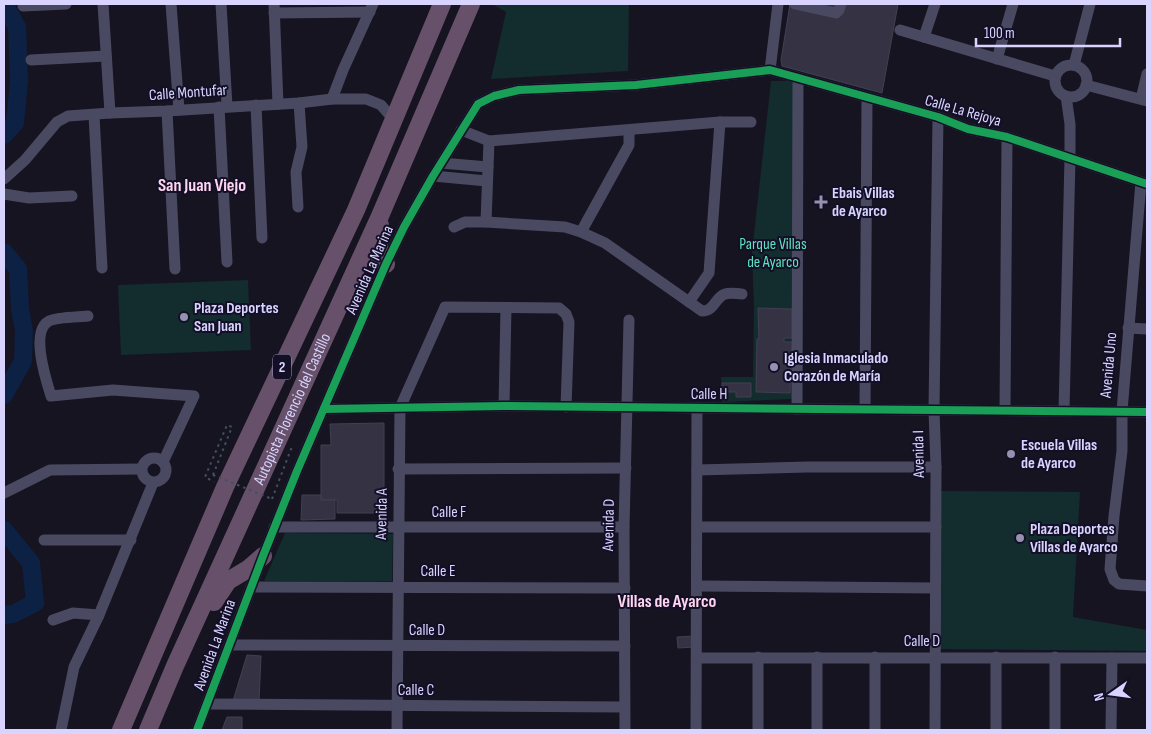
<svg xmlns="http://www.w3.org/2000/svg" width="1151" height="734" viewBox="0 0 1151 734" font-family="'Sofia Sans Condensed',sans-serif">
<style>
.green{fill:#132c2d;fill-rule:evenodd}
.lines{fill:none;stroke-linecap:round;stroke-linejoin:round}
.river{stroke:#0d2144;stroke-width:18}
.building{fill:#343243;stroke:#433f54}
.path{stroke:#44505f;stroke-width:2;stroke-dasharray:2.5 4;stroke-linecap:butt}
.minor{stroke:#4a4962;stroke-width:11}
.highway{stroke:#67516a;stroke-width:18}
.path-bridge{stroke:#44505f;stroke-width:2;stroke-dasharray:2.5 4;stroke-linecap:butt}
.cycleway-casing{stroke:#130f26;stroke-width:11}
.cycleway{stroke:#1a9f57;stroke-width:8}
.poi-dot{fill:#9591b1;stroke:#130f26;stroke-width:2}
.labels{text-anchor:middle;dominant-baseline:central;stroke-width:4;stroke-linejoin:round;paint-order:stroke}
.shield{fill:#130f26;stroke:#9e99be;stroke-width:1}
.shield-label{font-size:15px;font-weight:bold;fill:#d9d4ff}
.street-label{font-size:16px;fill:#d9d4ff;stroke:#130f26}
.poi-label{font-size:16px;font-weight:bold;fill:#d9d4ff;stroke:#130f26;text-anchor:start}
.park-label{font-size:16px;fill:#5fe0c0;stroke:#130f26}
.neighbourhood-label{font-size:18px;font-weight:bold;fill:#ffd6f0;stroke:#130f26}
</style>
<rect width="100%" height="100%" fill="#161421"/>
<g class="green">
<path d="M492 4H629L628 71 491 79 506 12Z"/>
<path d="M771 81H795L793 399 722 402 721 377H753L754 308 752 252ZM759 308 792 309V338H784V342H792L790 393 757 392V339H759Z"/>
<path d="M248 280 251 350 121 355 118 285Z"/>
<path d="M940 491 1080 492 1073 617 1147 630V651L940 649Z"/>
<path d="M285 533 393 534 392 581H264Z"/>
</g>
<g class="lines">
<g class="river">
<path d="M4 135 15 123 19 81 17 27 4 4"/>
<path d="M4 252 18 269 20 309 24 331 23 361 4 395"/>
<path d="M4 530 31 563 35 603 13 614 4 615"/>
</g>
</g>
<g class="building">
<path d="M790 4H898L882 93 782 66 781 60Z"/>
<path d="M758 308 792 309V338H784V342H792L790 393 756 392 757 339H759Z"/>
<path d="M722 383H751V397H736V392H722Z"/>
<path d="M384 423V513H337V500H321V445H331L330 424Z"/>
<path d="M302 495H321V500H335V519L301 520Z"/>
<path d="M695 636V647L678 648 677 637Z"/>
<path d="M247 655 261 656 259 701H233Z"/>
<path d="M227 717H242V730H222Z"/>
</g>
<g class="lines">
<g class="path">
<path d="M213 475 232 427 227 425 205 477 214 482"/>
<path d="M272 499 291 449 295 451"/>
</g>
<g class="minor">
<path d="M103 4 110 113"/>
<path d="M171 4 179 110"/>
<path d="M221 4 227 106"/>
<path d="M274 4 278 104"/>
<path d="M795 4 836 13 839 10 841 4"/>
<path d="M23 6 66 4"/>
<path d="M274 13 370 12"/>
<path d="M900 30 1055 76"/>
<path d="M924 37 935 4"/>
<path d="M997 59 1013 4"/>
<path d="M31 60 106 56"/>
<circle cx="1071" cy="81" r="16"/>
<path d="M1074 65 1090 4"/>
<path d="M770 70 778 4"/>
<path d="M1086 85 1147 101"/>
<path d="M332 99 343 70 373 4"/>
<path d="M1141 99 1147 74"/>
<path d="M256 105 262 238"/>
<path d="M219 107 227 262"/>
<path d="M167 111 175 269"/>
<path d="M94 115 102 268"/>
<path d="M461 130 489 141 720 122H751"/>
<path d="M441 163 488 167"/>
<path d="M433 176 487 181"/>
<path d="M4 179 25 160 57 122 68 116 110 113 167 111 299 103 332 99H366L381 105 393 119"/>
<path d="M1141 182 1122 411V451L1114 516 1110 569 1114 580 1119 584 1147 586"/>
<path d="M4 194 29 198 72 196"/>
<path d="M298 207 296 172 302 147 299 103"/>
<path d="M486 222 489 141"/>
<path d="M454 227 465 222H486L565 227 581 232 605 243 702 311C715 311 715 297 725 294 731 292 737 294 742 294"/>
<path d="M581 232 629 145V131"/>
<path d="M689 302 709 273 720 122"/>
<path d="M88 316C79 317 56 317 49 321 30 331 46 380 51 396L113 390 194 396 163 462"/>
<path d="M1128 328 1147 329"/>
<path d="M504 406 506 308"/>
<path d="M324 409 504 406 1147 412"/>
<path d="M797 409 798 78"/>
<path d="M865 409 867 98"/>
<path d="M1005 410 1007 137"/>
<path d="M1064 411 1070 158V124L1066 96"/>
<circle cx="154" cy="470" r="12"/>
<path d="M398 469 626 468"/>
<path d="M697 470 807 467H936"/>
<path d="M4 493 50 470 141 469"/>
<path d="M274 527H624"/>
<path d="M697 527H936"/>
<path d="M44 540H131"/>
<path d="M697 586 935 588"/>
<path d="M251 587 625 588"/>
<path d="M53 620 73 613 99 615"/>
<path d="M230 645 625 646"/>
<path d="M758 657V730"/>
<path d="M996 657V730"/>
<path d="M697 658H1147"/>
<path d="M208 704 624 707"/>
<path d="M61 730 74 667 99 615 153 483"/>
<path d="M197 730 263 556 297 471 386 264 404 227 433 176 478 104 494 96 519 90 636 85 770 70 938 117 968 129 1007 137 1147 184"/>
<path d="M397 730 400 408 445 307 559 308 566 314 569 322 566 407"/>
<path d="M625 730 624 527 629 320"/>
<path d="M696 730 697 408"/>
<path d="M817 730V657"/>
<path d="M875 730V657"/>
<path d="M935 730 936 467 934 410 938 117"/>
<path d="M1055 730V657"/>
<path d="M1111 730 1112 658"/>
</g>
<g class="highway">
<path d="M380 225 379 248 380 260 386 264"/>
<path d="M214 602 228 581 248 569 263 556"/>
<path d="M121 730 225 487 356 210 442 4"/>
<path id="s1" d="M148 730 175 666 380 216 471 4"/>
</g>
<path class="path-bridge" d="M213 475 272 499"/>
<g class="cycleway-casing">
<g id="cycleway">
<path d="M324 409 504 406 1147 412"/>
<path d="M197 730 263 556 297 471 386 264 404 227 433 176 478 104 494 96 519 90 636 85 770 70 938 117 968 129 1007 137 1147 184"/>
</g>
</g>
<use href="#cycleway" class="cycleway"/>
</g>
<g class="poi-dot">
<path d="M818.5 194.5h5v5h5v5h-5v5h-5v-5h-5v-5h5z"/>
<circle cx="184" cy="317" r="5"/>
<circle cx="774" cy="367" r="5"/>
<circle cx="1011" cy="454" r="5"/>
<circle cx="1020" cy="538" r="5"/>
</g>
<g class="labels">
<rect class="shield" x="273" y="354.5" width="18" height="25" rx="4"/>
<g class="shield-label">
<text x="282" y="367">2</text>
</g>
<g class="street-label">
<text transform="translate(188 93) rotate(-4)">Calle Montufar</text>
<text transform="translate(963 111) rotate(16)">Calle La Rejoya</text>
<text transform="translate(370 270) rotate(-66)">Avenida La Marina</text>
<text transform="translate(1109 365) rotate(-85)">Avenida Uno</text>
<text x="709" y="394">Calle H</text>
<text stroke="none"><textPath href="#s1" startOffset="352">Autopista Florencio del Castillo</textPath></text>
<text transform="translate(919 454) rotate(-91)">Avenida I</text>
<text x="449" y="512">Calle F</text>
<text transform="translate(382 514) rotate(-89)">Avenida A</text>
<text transform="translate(609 525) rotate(-89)">Avenida D</text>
<text x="438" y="571">Calle E</text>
<text x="427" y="630">Calle D</text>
<text x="922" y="641">Calle D</text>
<text transform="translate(215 645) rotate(-70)">Avenida La Marina</text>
<text x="416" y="690">Calle C</text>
</g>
<g class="poi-label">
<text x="832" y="193">Ebais Villas<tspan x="832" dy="18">de Ayarco</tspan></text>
<text x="194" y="308">Plaza Deportes<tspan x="194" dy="18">San Juan</tspan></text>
<text x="784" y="358">Iglesia Inmaculado<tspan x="784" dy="18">Corazón de María</tspan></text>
<text x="1021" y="445">Escuela Villas<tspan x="1021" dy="18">de Ayarco</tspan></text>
<text x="1030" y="529">Plaza Deportes<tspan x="1030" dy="18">Villas de Ayarco</tspan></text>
</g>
<g class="park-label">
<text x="773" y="244">Parque Villas<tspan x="773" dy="18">de Ayarco</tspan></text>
</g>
<g class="neighbourhood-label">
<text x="202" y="185">San Juan Viejo</text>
<text x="667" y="601">Villas de Ayarco</text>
</g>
</g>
<rect width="1151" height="734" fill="none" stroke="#d9d4ff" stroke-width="10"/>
<g transform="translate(1111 694) rotate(256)" stroke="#130f26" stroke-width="4" paint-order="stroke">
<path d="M0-4L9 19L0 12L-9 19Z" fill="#d9d4ff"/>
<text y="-8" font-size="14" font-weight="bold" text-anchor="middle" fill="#d9d4ff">N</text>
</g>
<path d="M976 38v8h144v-8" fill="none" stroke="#d9d4ff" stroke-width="2.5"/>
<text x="984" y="38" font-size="15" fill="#d9d4ff" stroke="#130f26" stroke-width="4" paint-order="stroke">100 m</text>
</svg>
